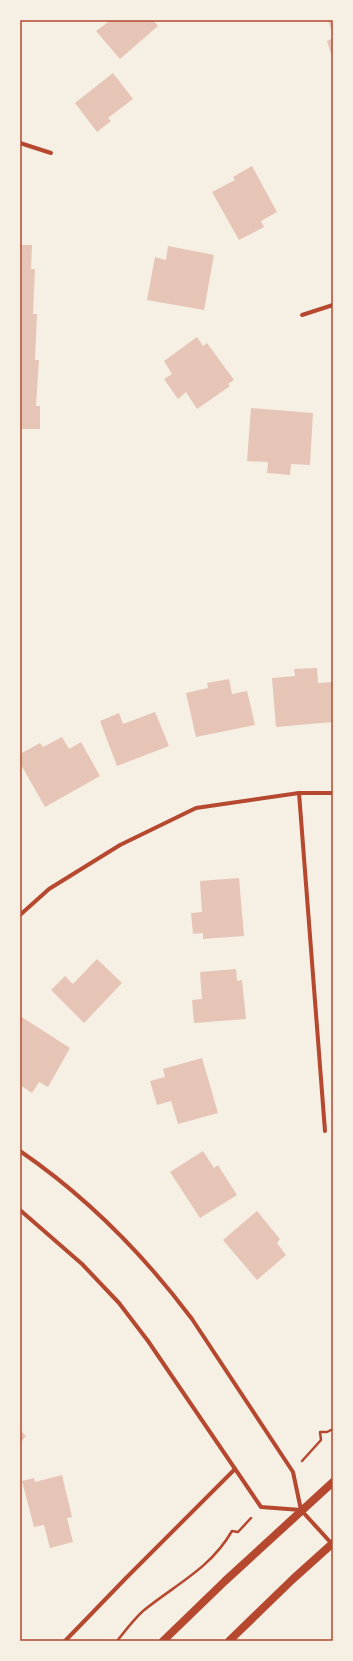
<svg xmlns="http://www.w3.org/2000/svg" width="353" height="1661" viewBox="0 0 353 1661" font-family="Inter,sans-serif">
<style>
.building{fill:#e6c5b7}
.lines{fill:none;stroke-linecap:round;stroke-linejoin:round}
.path{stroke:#b5482f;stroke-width:2.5}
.minor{stroke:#b5482f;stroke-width:4}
.secondary{stroke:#b5482f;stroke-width:8}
.neatline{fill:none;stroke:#b5482f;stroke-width:1.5}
</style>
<rect width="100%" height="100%" fill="#f6efe4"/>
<g class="building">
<path d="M111 20H153L158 26 120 59 96 31Z"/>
<path d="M328 20H333V36Z"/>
<path d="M333 38V60L327 41Z"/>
<path d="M113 73 133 99 108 118 111 121 97 132 75 103Z"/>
<path d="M252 166 277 212 261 221 264 227 239 240 212 192 235 180 233 177Z"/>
<path d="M20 245H32L31 269H35L33 314H37L35 360H39L36 406H40V429H20Z"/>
<path d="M168 246 214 255 204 310 147 300 155 257 166 260Z"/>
<path d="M197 337 203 346 207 343 234 380 228 384 230 386 197 409 186 392 178 399 164 379 172 374 164 361Z"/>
<path d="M251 408 313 413 310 465 291 464 290 475 267 473 268 462 247 461Z"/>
<path d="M317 668 318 683 333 682V722L276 727 272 678 295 676 294 669Z"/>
<path d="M229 679 232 694 247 691 255 725 196 737 186 693 208 688 207 683Z"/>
<path d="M155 712 169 746 117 766 100 721 119 713 123 724Z"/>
<path d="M62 737 69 749 81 742 100 776 45 807 20 763V754L40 743 43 747Z"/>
<path d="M239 878 244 936 203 939V933L193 934 191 913 202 912 200 881Z"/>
<path d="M97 959 122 983 84 1023 51 990 65 976 73 984Z"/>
<path d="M236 969 237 981 242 980 246 1019 194 1023 192 1000 202 999 200 972Z"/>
<path d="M20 1016 70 1048 48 1087 39 1082 32 1093 20 1085Z"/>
<path d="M202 1058 218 1113 178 1124 171 1101 157 1105 150 1081 165 1077 163 1069Z"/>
<path d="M203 1151 214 1168 218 1165 237 1195 200 1218 170 1172Z"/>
<path d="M257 1211 280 1239 277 1243 286 1255 257 1280 223 1240Z"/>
<path d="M20 1430 26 1436 20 1443Z"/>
<path d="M62 1475 72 1517 67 1518 73 1542 50 1548 44 1525 34 1527 22 1481 34 1478 35 1482Z"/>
</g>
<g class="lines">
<g class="path">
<path d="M302 1461 321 1440 320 1432H327L333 1429"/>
<path d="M117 1641C125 1631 134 1619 143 1611 176 1584 210 1569 232 1531L238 1532 251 1518"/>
</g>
<g class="minor">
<path d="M20 143 51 153"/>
<path d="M302 315 333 305"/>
<path d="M299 793 325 1131"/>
<path d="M20 915 49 889 120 845 196 808 299 793H333"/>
<path d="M20 1151C87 1197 144 1255 192 1319L293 1472 301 1510 332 1544"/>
<path d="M20 1210 82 1264 119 1303 148 1341 261 1507 301 1510"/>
<path d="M65 1641 126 1578 235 1469"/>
</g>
<g class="secondary">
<path d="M163 1641 225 1581 333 1482"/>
<path d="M229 1641 293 1579 333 1543"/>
</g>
</g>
<rect width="353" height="1661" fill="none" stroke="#f6efe4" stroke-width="42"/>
<rect x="21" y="21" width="311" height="1619" class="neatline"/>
</svg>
